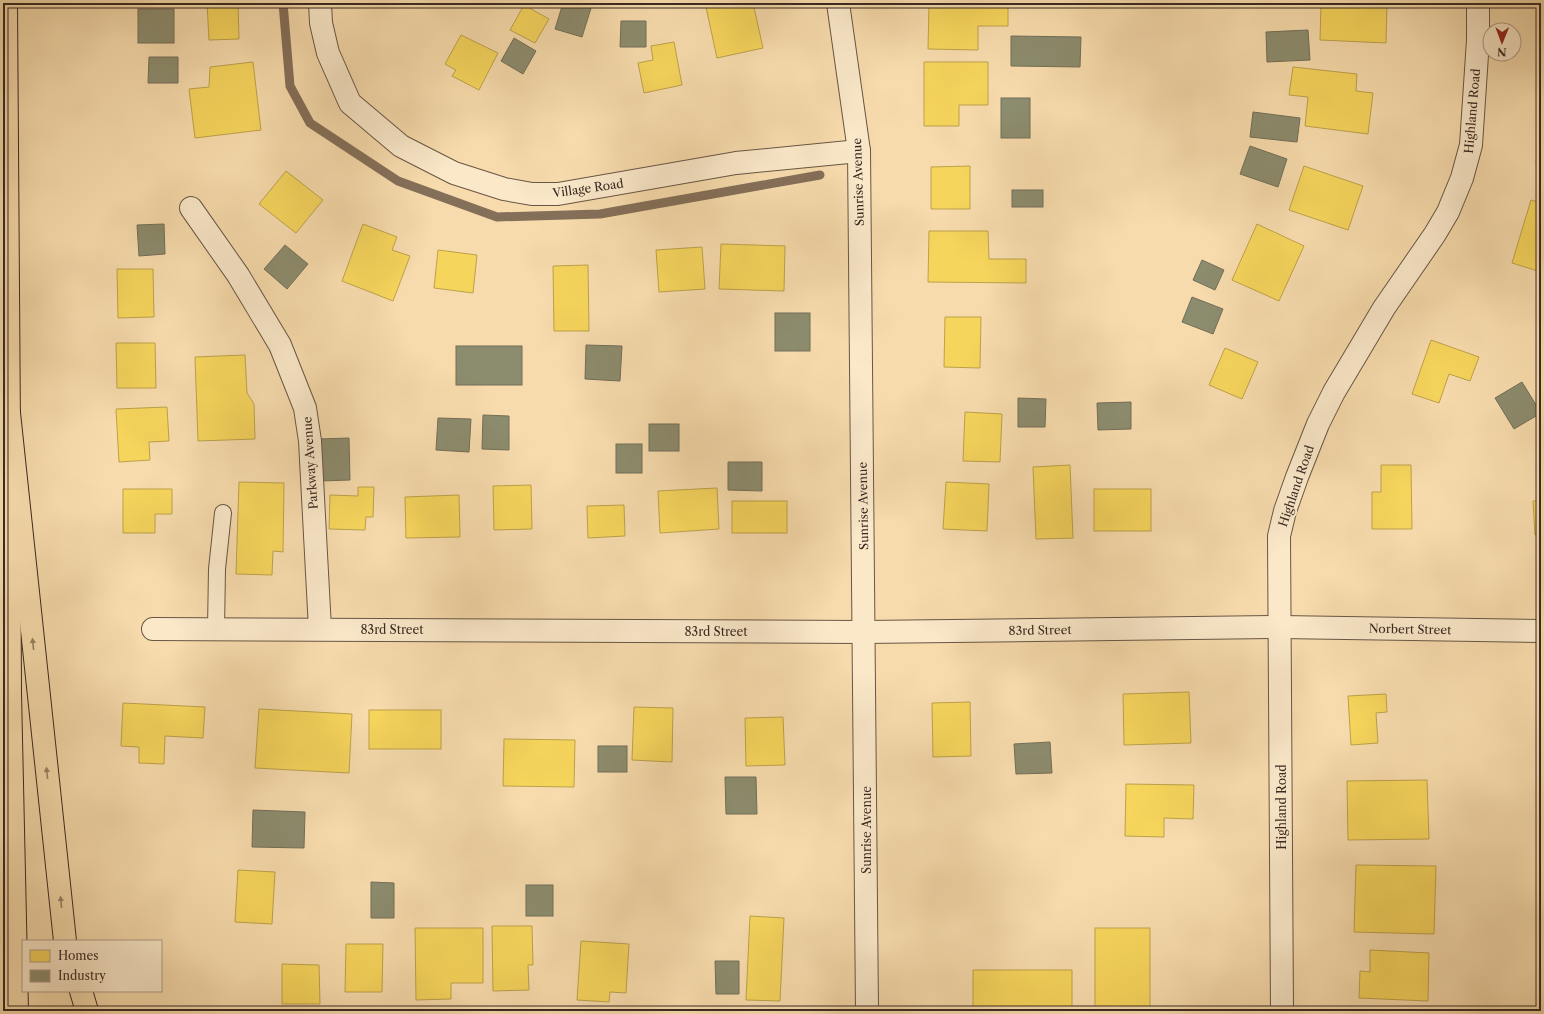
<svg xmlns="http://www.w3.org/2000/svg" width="1544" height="1014" viewBox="0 0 1544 1014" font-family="'Libre Caslon Text',serif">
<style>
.homes{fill:#f6d55c;stroke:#bda14b}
.industry{fill:#8c8c6e;stroke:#736e58}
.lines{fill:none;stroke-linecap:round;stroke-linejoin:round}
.stream{stroke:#846f59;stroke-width:9}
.lane-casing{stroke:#685645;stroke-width:18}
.street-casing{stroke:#685645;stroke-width:24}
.primary-casing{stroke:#392923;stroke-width:24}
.highway-casing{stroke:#392923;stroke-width:24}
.lane{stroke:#fae8c9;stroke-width:16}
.street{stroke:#fae8c9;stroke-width:22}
.primary{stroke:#f7dbac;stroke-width:22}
.highway{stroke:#f7dbac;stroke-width:22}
.oneway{fill:#988268}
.labels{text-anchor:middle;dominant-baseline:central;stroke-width:4;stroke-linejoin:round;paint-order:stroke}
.street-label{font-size:12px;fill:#392923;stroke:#fae8c9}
</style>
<rect width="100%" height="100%" fill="#f7dbac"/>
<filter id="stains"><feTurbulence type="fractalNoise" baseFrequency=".005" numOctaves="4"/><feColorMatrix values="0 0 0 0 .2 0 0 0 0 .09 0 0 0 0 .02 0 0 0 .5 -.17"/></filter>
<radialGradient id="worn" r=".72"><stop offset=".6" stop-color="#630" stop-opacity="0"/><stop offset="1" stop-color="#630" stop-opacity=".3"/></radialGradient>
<g class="homes">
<path d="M207 3H238L239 39 209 40Z"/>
<path d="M726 3H753L763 48 717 58 706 7Z"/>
<path d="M929 3H1008V26H978V50L928 49Z"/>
<path d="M1321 3H1387L1386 43 1320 40Z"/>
<path d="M524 5 549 19 535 43 510 30Z"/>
<path d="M461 35 498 53 479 90 452 76 456 70 445 64Z"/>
<path d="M674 42 682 85 644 93 638 63 653 60 651 46Z"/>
<path d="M253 62 261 130 195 138 189 89 209 87 210 67Z"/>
<path d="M924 62H988V105H959V126H924Z"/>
<path d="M1293 67 1357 74 1356 91 1373 93 1368 134 1305 126 1308 97 1289 95Z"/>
<path d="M1541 136V164L1536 163Z"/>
<path d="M970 166V209H931V167Z"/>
<path d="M1304 166 1363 186 1348 230 1289 210Z"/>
<path d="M286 171 323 200 296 233 259 204Z"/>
<path d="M1531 200 1541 203V272L1512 263Z"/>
<path d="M363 224 397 237 392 250 410 256 393 301 342 281Z"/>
<path d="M1257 224 1304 246 1279 301 1232 280Z"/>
<path d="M929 231H988L989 259H1026V283L928 282Z"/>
<path d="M721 244 785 246 784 291 719 289Z"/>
<path d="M702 247 705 289 659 292 656 250Z"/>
<path d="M438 250 477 255 473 293 434 288Z"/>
<path d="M588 265 589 331H554L553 266Z"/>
<path d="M117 269H153L154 317 118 318Z"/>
<path d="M945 317H981L980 368 944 367Z"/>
<path d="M1431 340 1479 357 1470 381 1449 374 1439 403 1412 394Z"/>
<path d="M116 343H155L156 388H117Z"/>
<path d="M1225 348 1258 362 1242 399 1209 385Z"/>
<path d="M245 355 247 393 254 404 255 439 198 441 195 357Z"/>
<path d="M167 407 169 441 149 442 150 460 119 462 116 409Z"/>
<path d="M965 412 1002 414 1000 462 963 461Z"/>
<path d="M1070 465 1073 538 1036 539 1033 467Z"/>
<path d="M1381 465H1411L1412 529H1372V492H1381Z"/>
<path d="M239 482 284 483 283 552 273 551 272 575 236 574Z"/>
<path d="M946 482 989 484 987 531 943 529Z"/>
<path d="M531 485 532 529 494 530 493 486Z"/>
<path d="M358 487H374L373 517H366L365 530 329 529 330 495 358 496Z"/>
<path d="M717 488 719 529 660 533 658 491Z"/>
<path d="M123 489H172V514H155V533H123Z"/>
<rect x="1094" y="489" width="57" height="42"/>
<path d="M459 495 460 537 406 538 405 497Z"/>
<rect x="732" y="501" width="55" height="32"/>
<path d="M1533 501H1541V534L1535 535Z"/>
<path d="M624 505 625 536 588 538 587 506Z"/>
<path d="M1189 692 1191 743 1124 745 1123 694Z"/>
<path d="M1386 694 1387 712 1376 713 1378 743 1351 745 1348 696Z"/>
<path d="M970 702 971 756 933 757 932 703Z"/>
<path d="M123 703 205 707 203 738 165 736 164 764 139 763V747L121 746Z"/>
<path d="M634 707 673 708 672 762 632 760Z"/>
<path d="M259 709 352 714 349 773 255 768Z"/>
<rect x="369" y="710" width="72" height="39"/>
<path d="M783 717 785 765 746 766 745 718Z"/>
<path d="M504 739 575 740 574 787 503 786Z"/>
<path d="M1427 780 1429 839 1348 840 1347 781Z"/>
<path d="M1126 784 1194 785 1193 819 1164 818V837L1125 836Z"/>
<path d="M1356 865 1436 866 1434 934 1354 932Z"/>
<path d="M238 870 275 872 272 924 235 922Z"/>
<path d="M750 916 784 918 780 1001 746 1000Z"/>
<path d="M492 926H532L533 965H528L529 990 493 991Z"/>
<path d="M415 928H483V983H451V999L416 1000Z"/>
<rect x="1095" y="928" width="55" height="83"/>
<path d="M581 941 629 944 626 993 610 992 609 1002 577 1000Z"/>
<path d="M346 944H383L382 992H345Z"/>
<path d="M1370 950 1429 953 1428 1001 1359 998 1360 971 1370 972Z"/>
<path d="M282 964 319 965 320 1004H282Z"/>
<path d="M973 970H1072V1011H966L973 1010Z"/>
</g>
<g class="industry">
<path d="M563 3H587L592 5 582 37 555 29Z"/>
<rect x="138" y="9" width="36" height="34"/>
<path d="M621 21H646V47H620Z"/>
<path d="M1308 30 1310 60 1267 62 1266 32Z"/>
<path d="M1011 36 1081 37 1080 67 1011 66Z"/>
<path d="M514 38 536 51 523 74 501 61Z"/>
<path d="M149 57H178V83H148Z"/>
<rect x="1001" y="98" width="29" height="40"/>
<path d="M1253 112 1300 118 1297 142 1250 137Z"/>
<path d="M1250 146 1287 159 1278 187 1240 174Z"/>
<rect x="1012" y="190" width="31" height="17"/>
<path d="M164 224 165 254 139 256 137 225Z"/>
<path d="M285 245 308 264 287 289 264 269Z"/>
<path d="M1202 260 1224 270 1215 290 1193 280Z"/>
<path d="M1192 297 1223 309 1213 334 1182 322Z"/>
<rect x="775" y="313" width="35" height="38"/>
<path d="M586 345 622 346 620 381 585 379Z"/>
<rect x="456" y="346" width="66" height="39"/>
<path d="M1522 382 1541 413 1514 429 1495 398Z"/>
<path d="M1018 398 1046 399 1045 427H1018Z"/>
<path d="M1131 402V429L1098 430 1097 403Z"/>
<path d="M483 415 509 416V450L482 449Z"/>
<path d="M438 418 471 419 469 452 436 450Z"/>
<rect x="649" y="424" width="30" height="27"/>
<path d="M349 438 350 480 320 481 318 439Z"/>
<rect x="616" y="444" width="26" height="29"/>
<path d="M728 462H762V491L728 490Z"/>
<path d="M1050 742 1052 773 1016 774 1014 744Z"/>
<rect x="598" y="746" width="29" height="26"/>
<path d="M725 777H756L757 814H726Z"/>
<path d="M253 810 305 812 304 848 252 847Z"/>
<path d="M371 882 394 883V918H371Z"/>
<rect x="526" y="885" width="27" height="31"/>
<path d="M715 961H739V994H716Z"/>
</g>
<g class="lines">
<path class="stream" d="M283 3 290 86 310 123 398 181 497 217 600 214 820 175"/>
<g class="lane-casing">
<path id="lane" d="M216 629 217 569 223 513"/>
</g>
<g class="street-casing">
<g id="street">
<path d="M320 3 321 23 328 53 350 103 401 146 454 173 504 189 532 194H558L736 163 859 151"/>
<path d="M838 3 859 151 867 1011"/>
<path d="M191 208 238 275 280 345 305 408 310 441 320 629"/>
<path d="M153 629 864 632 1280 627 1541 631"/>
<path d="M1282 1011 1279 536 1285 511 1297 477 1318 424 1334 392 1384 308 1435 234 1448 212 1462 178 1471 145 1478 40V3"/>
</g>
</g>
<g class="primary-casing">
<g id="primary">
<path d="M6 3 9 432"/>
<path d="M9 490 10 693 17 1011"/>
</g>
</g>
<g class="highway-casing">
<g id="highway">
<path d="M9 413 65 941"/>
<path d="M81 991 87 1011"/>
</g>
</g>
<use href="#lane" class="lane"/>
<use href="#street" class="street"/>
<use href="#primary" class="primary"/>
<use href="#highway" class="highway"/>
</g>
<defs><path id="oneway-solid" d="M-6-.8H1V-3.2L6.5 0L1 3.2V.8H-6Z"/></defs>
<g class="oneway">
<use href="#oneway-solid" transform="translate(33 644) rotate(-96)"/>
<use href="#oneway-solid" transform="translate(47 773) rotate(-96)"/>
<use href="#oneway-solid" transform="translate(61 902) rotate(-96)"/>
</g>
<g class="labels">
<g class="street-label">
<text transform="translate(1472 111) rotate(-85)">Highland Road</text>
<text transform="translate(858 182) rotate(-92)">Sunrise Avenue</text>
<text transform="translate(588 188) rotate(-8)">Village Road</text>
<text transform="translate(310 463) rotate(-94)">Parkway Avenue</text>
<text transform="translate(1296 486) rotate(-71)">Highland Road</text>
<text transform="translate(863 506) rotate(-91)">Sunrise Avenue</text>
<text x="392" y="629">83rd Street</text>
<text transform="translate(1410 629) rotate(1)">Norbert Street</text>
<text transform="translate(1040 630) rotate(-1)">83rd Street</text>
<text x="716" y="631">83rd Street</text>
<text transform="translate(1281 807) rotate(-90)">Highland Road</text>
<text transform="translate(866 830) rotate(-90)">Sunrise Avenue</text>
</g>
</g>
<rect width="1544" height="1014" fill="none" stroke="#f7dbac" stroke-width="16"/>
<rect x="4" y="4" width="1536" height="1006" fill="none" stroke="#392923" stroke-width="2"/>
<rect x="8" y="8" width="1528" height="998" fill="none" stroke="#392923"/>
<rect x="22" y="940" width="140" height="52" fill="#fae8c9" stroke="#ad9c87"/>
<rect x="30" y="950" width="20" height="12" fill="#f6d55c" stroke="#ad9c87"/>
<text x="58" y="960" font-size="12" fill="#392923">Homes</text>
<rect x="30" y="970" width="20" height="12" fill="#8c8c6e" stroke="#ad9c87"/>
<text x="58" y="980" font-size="12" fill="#392923">Industry</text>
<g transform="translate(1502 42) rotate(181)"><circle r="19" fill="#fae8c9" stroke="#ad9c87"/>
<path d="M0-3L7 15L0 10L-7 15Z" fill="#8f2418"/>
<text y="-6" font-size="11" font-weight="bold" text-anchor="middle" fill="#392923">N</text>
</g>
<rect width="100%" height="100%" filter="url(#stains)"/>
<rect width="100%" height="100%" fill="url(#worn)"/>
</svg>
